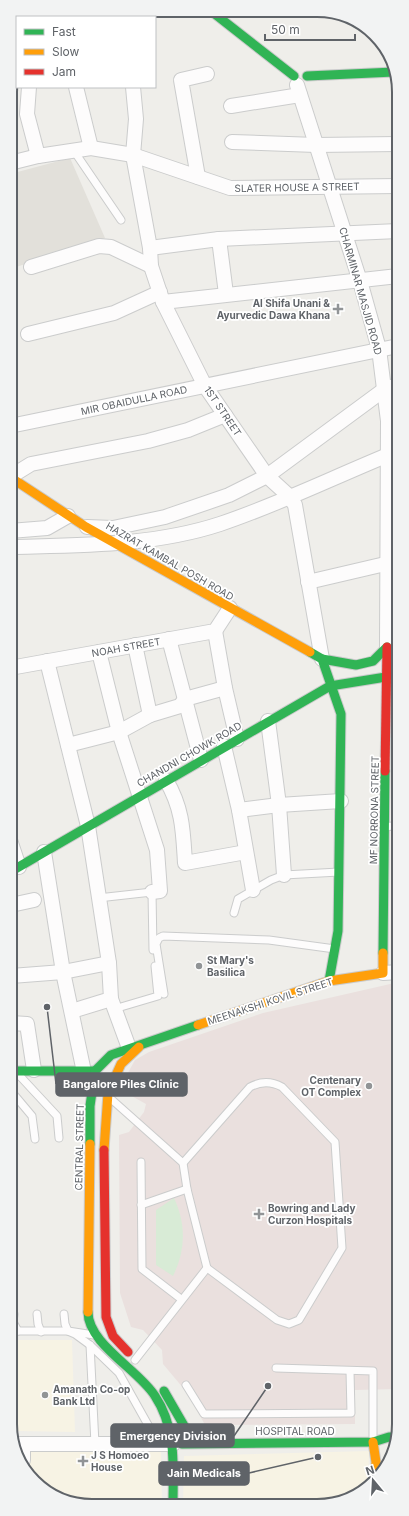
<svg xmlns="http://www.w3.org/2000/svg" width="409" height="1516" viewBox="0 0 409 1516" font-family="Inter,sans-serif">
<style>
.commercial{fill:#f7f3e4}
.education{fill:#e2e0da}
.medical{fill:#eae0de}
.green{fill:#d8ebd6}
.lines{fill:none;stroke-linecap:round;stroke-linejoin:round}
.lane-casing{stroke:#cbcccc;stroke-width:9}
.street-casing{stroke:#cbcccc;stroke-width:16}
.fast-casing{stroke:#cacacb;stroke-width:11}
.slow-casing{stroke:#cacacb;stroke-width:11}
.jam-casing{stroke:#cacacb;stroke-width:11}
.lane{stroke:#fdfcfc;stroke-width:7}
.street{stroke:#fdfcfc;stroke-width:14}
.fast{stroke:#30b455;stroke-width:9}
.slow{stroke:#ff9f0a;stroke-width:9}
.jam{stroke:#e5322d;stroke-width:9}
.poi-dot{fill:#919496;stroke:#fff;stroke-width:1.5}
.labels{text-anchor:middle;dominant-baseline:central;stroke-width:3.5;stroke-linejoin:round;paint-order:stroke}
.street-label{font-size:10px;fill:#5f6368;stroke:#fff}
.poi-label{font-size:10px;font-weight:bold;fill:#5f6368;stroke:#fff;text-anchor:start}
.rim{fill:none;stroke:#5f6368;stroke-width:2}
.leader{fill:none;stroke:#5f6368;stroke-width:1.5}
.callout-dot{fill:#5f6368;stroke:#fff;stroke-width:1.5}
.callout{fill:#5f6368;stroke:#5f6368;stroke-width:1.5}
.callout-label{font-size:11px;text-anchor:middle;font-weight:bold;fill:#fff}
</style>
<rect width="100%" height="100%" fill="#efeeea"/>
<g class="commercial">
<path d="M399 649V958H394L393 650Z"/>
<path d="M15 1340H72L75 1432 17 1431Z"/>
<path d="M369 1451 368 1487 358 1495 328 1505H183L184 1456Z"/>
<path d="M19 1452H161L162 1505 76 1504 34 1482Z"/>
</g>
<path class="education" d="M70 158 105 238 10 269V174Z"/>
<path class="medical" d="M399 982V1389L355 1390V1424L205 1425 189 1395 163 1364 162 1350 143 1330 131 1327 120 1293 119 1135 129 1132 144 1112 146 1104 119 1089 135 1060 149 1052 263 1013Z"/>
<path class="green" d="M174 1198C186 1224 186 1250 173 1276L156 1265V1210Z"/>
<g class="lines">
<g class="lane-casing">
<g id="lane">
<path d="M74 151 121 220"/>
<path d="M385 827 399 825"/>
<path d="M98 898 152 892 153 950"/>
<path d="M234 913 238 899 271 880 284 875 339 872"/>
<path d="M164 994 156 944 159 938 163 936 269 940 335 949"/>
<path d="M114 1009 158 996 155 966"/>
<path d="M18 1074 57 1116 59 1138"/>
<path d="M11 1091 32 1116 35 1139"/>
<path d="M110 1098 183 1163 187 1189 207 1268 135 1360"/>
<path d="M11 1118 13 1139"/>
<path d="M141 1162 142 1269 181 1299"/>
<path d="M183 1163 250 1087C261 1081 271 1081 282 1087L335 1142 342 1248 299 1320 289 1324 277 1320 207 1268"/>
<path d="M141 1205 187 1189"/>
<path d="M14 1314 13 1322 18 1331"/>
<path d="M37 1314 38 1324 41 1332"/>
<path d="M64 1314 65 1324 68 1331 75 1334 90 1345 119 1373 152 1432 169 1441"/>
<path d="M11 1331H68L94 1335"/>
<path d="M90 1345 95 1444"/>
<path d="M276 1368 373 1371V1442"/>
<path d="M186 1385 204 1414 351 1413 350 1371"/>
</g>
</g>
<g class="street-casing">
<g id="street">
<path d="M126 10 127 17"/>
<path d="M297 85 360 281 379 349 388 421 387 647"/>
<path d="M29 87 27 114 38 156"/>
<path d="M76 87 91 148"/>
<path d="M133 87 136 119 133 155 150 248 151 266 163 302 205 386 267 476 289 496 295 505 322 659"/>
<path d="M231 106 300 95"/>
<path d="M232 142 316 145 398 144"/>
<path d="M10 163 38 156 91 148 133 155 230 188 398 186"/>
<path d="M198 177 181 80 207 74"/>
<path d="M219 239 226 294"/>
<path d="M150 248 219 239 398 231"/>
<path d="M31 267 99 246 111 247 151 266"/>
<path d="M163 302 398 276"/>
<path d="M28 334 114 313 160 292"/>
<path d="M10 426 398 346"/>
<path d="M10 477 31 464 148 441 188 430 225 415"/>
<path d="M87 527 113 528 165 517 229 495 267 476 385 389 398 385"/>
<path d="M10 531 47 528 68 516"/>
<path d="M10 547C80 545 153 546 220 524 277 505 332 478 388 455"/>
<path d="M308 582 398 561"/>
<path d="M215 631 225 688 237 739"/>
<path d="M169 639 201 760"/>
<path d="M99 652 119 732 157 850 160 891 152 892"/>
<path d="M47 661 88 826 109 963 111 999 72 1011"/>
<path d="M10 668 215 631 230 608"/>
<path d="M150 715 180 706 185 699 225 688"/>
<path d="M268 721 279 805 284 875"/>
<path d="M68 745 119 732 150 715 135 645"/>
<path d="M224 746 239 810 253 890"/>
<path d="M166 780C183 809 183 831 185 863L246 852"/>
<path d="M239 810 279 805 341 801"/>
<path d="M10 840 19 867"/>
<path d="M44 852 63 972 84 1072"/>
<path d="M11 905 34 900"/>
<path d="M383 973 399 972"/>
<path d="M11 976 63 972 109 963"/>
<path d="M111 999 129 1048"/>
<path d="M11 1023 27 1024 34 1070"/>
<path d="M15 1444H173"/>
<path d="M23 1444V1460"/>
</g>
</g>
<g class="fast-casing">
<g id="fast">
<path d="M211 11 294 76"/>
<path d="M307 76 394 72"/>
<path d="M310 652 322 659 341 714 338 931 329 981"/>
<path d="M322 659 356 665 373 661 387 647"/>
<path d="M10 872 330 686 386 677"/>
<path d="M383 953 385 771"/>
<path d="M11 1071H95"/>
<path d="M90 1144V1106L95 1071 111 1055 198 1025"/>
<path d="M88 1312C88 1344 139 1370 155 1396 177 1429 173 1467 173 1505"/>
<path d="M164 1391 194 1443"/>
<path d="M182 1444 373 1442 389 1437H396"/>
</g>
</g>
<g class="slow-casing">
<g id="slow">
<path d="M10 477 86 527 310 652"/>
<path d="M198 1025 329 981 383 973V953"/>
<path d="M104 1150 108 1093 121 1064 139 1047"/>
<path d="M88 1312 90 1144"/>
<path d="M373 1442 376 1462 375 1481"/>
</g>
</g>
<g class="jam-casing">
<g id="jam">
<path d="M385 771 387 647"/>
<path d="M104 1150 106 1317 113 1336 128 1352"/>
</g>
</g>
<use href="#lane" class="lane"/>
<use href="#street" class="street"/>
<use href="#fast" class="fast"/>
<use href="#slow" class="slow"/>
<use href="#jam" class="jam"/>
</g>
<g class="poi-dot">
<path d="M336 303h4v4h4v4h-4v4h-4v-4h-4v-4h4z"/>
<circle cx="199" cy="966" r="4"/>
<circle cx="369" cy="1086" r="4"/>
<path d="M257 1208h4v4h4v4h-4v4h-4v-4h-4v-4h4z"/>
<circle cx="45" cy="1395" r="4"/>
<path d="M81 1455h4v4h4v4h-4v4h-4v-4h-4v-4h4z"/>
</g>
<g class="labels">
<g class="street-label">
<text transform="translate(297 187) rotate(-1)">SLATER HOUSE A STREET</text>
<text transform="translate(361 291) rotate(74)">CHARMINAR MASJID ROAD</text>
<text transform="translate(134 400) rotate(-12)">MIR OBAIDULLA ROAD</text>
<text transform="translate(223 411) rotate(56)">1ST STREET</text>
<text transform="translate(170 561) rotate(30)">HAZRAT KAMBAL POSH ROAD</text>
<text transform="translate(126 647) rotate(-10)">NOAH STREET</text>
<text transform="translate(189 754) rotate(-30)">CHANDNI CHOWK ROAD</text>
<text transform="translate(374 810) rotate(-89)">MF NORRONA STREET</text>
<text transform="translate(270 1001) rotate(-18)">MEENAKSHI KOVIL STREET</text>
<text transform="translate(79 1147) rotate(-89)">CENTRAL STREET</text>
<text x="295" y="1431">HOSPITAL ROAD</text>
</g>
<g class="poi-label">
<text x="330" y="303" text-anchor="end">Al Shifa Unani &amp;<tspan x="330" dy="12">Ayurvedic Dawa Khana</tspan></text>
<text x="207" y="960">St Mary's<tspan x="207" dy="12">Basilica</tspan></text>
<text x="361" y="1080" text-anchor="end">Centenary<tspan x="361" dy="12">OT Complex</tspan></text>
<text x="268" y="1208">Bowring and Lady<tspan x="268" dy="12">Curzon Hospitals</tspan></text>
<text x="53" y="1389">Amanath Co-op<tspan x="53" dy="12">Bank Ltd</tspan></text>
<text x="91" y="1455">J S Homoeo<tspan x="91" dy="12">House</tspan></text>
</g>
</g>
<path d="M0 0H409V1516H0ZM92 17H317A75 75 0 0 1 392 92V1424A75 75 0 0 1 317 1499H92A75 75 0 0 1 17 1424V92A75 75 0 0 1 92 17Z" fill="#f2f3f3" fill-rule="evenodd"/>
<path class="rim" d="M92 17H317A75 75 0 0 1 392 92V1424A75 75 0 0 1 317 1499H92A75 75 0 0 1 17 1424V92A75 75 0 0 1 92 17Z"/>
<path class="leader" d="M47 1007L56 1084M268 1386L234 1436M318 1457L249 1473"/>
<g class="callout-dot">
<circle cx="47" cy="1007" r="4"/>
<circle cx="268" cy="1386" r="4"/>
<circle cx="318" cy="1457" r="4"/>
</g>
<g class="callout">
<rect x="56" y="1073" width="131" height="23" rx="4"/>
<rect x="111" y="1424" width="123" height="23" rx="4"/>
<rect x="159" y="1462" width="90" height="23" rx="4"/>
</g>
<g class="callout-label">
<text x="121" y="1088">Bangalore Piles Clinic</text>
<text x="173" y="1440">Emergency Division</text>
<text x="204" y="1477">Jain Medicals</text>
</g>
<rect x="16" y="16" width="140" height="72" fill="#ffffff" stroke="#bfc1c3"/>
<rect x="24" y="29" width="20" height="6" fill="#30b455" stroke="#bfc1c3"/>
<text x="52" y="36" font-size="12" fill="#5f6368">Fast</text>
<rect x="24" y="49" width="20" height="6" fill="#ff9f0a" stroke="#bfc1c3"/>
<text x="52" y="56" font-size="12" fill="#5f6368">Slow</text>
<rect x="24" y="69" width="20" height="6" fill="#e5322d" stroke="#bfc1c3"/>
<text x="52" y="76" font-size="12" fill="#5f6368">Jam</text>
<g transform="translate(373 1480) rotate(342)" stroke="#ffffff" stroke-width="3" paint-order="stroke">
<path d="M0-3L7 15L0 10L-7 15Z" fill="#5f6368"/>
<text y="-6" font-size="11" font-weight="bold" text-anchor="middle" fill="#5f6368">N</text>
</g>
<path d="M265 34v6h90v-6" fill="none" stroke="#5f6368" stroke-width="2"/>
<text x="271" y="34" font-size="12" fill="#5f6368" stroke="#ffffff" stroke-width="3" paint-order="stroke">50 m</text>
</svg>
